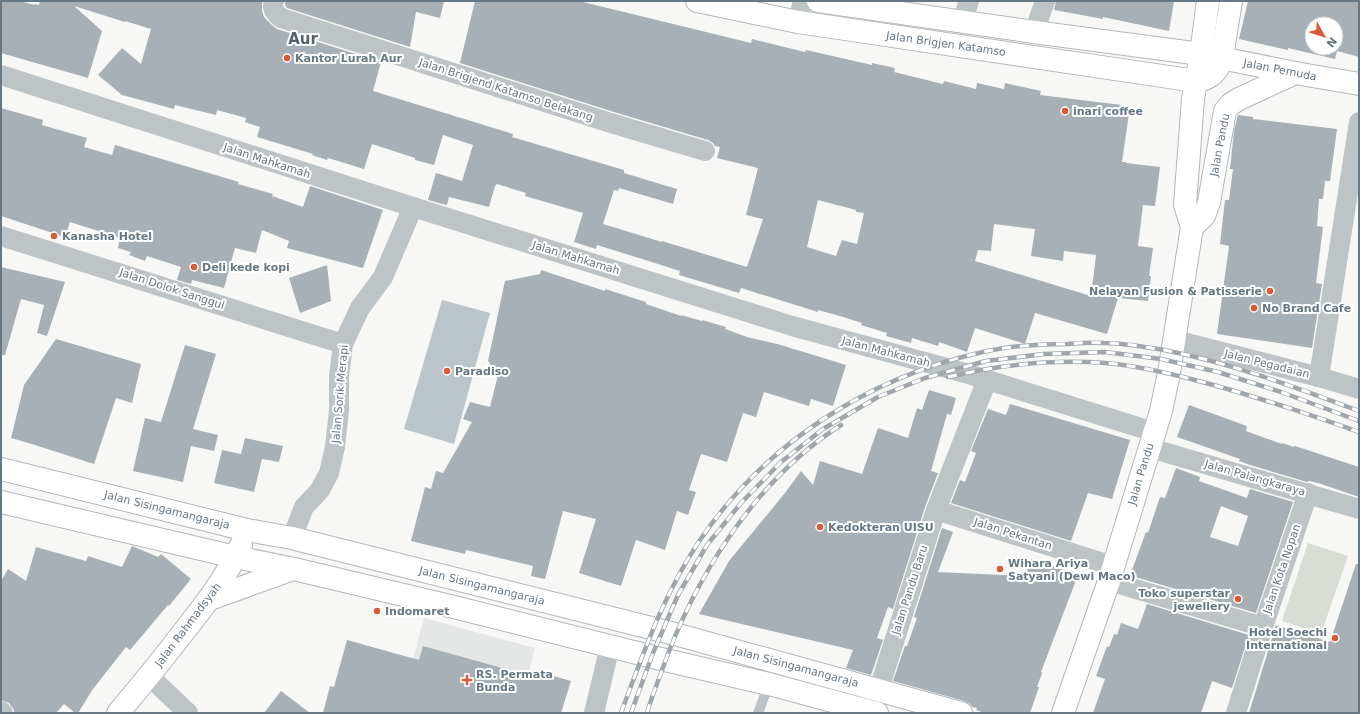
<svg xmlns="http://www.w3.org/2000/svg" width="1360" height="714" viewBox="0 0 1360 714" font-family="'DejaVu Sans',sans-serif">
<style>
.built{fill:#e5e6e6}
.green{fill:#d7dcd4}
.water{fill:#bac4c9}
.building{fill:#a8b0b5;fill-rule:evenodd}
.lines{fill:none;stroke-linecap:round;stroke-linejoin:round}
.primary-casing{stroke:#b2b7bb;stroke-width:24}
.lane{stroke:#bec3c6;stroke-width:10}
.street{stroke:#bec3c6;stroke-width:20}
.primary{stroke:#fff;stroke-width:22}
.rail-casing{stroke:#a0a7ac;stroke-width:4.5}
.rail{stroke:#fff;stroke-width:3;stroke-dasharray:9;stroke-linecap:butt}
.poi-dot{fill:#d95b33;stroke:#fff;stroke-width:1.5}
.labels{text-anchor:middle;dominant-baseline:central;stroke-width:4;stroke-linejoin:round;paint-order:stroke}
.street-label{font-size:11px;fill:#687784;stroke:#fff}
.poi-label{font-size:11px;font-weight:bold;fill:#687784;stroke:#fff;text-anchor:start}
.district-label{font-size:15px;font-weight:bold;fill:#566169;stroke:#fff}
</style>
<rect width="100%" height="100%" fill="#f7f7f5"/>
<path class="built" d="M424 618 535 648 518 713H399Z"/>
<path class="green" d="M1308 543 1348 556 1321 634 1282 621Z"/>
<path class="water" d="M442 300 490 313 454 444 404 429Z"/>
<g class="building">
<path d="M1 1H19L35 5V4L39 5 40 1H262V10L264 17 273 26 277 29 381 62 373 91 513 134 512 137 624 170V173L677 189 673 204 619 188 618 191 614 190 603 224 662 242V241L747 267 763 219 746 215 758 168 717 158 720 147 715 146 713 143 708 140 617 113 460 63 475 1H579L751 43 752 39 805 52 806 50 872 65V63L895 68 894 72 943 84 944 81 976 89 977 83 1004 89 1005 83 1041 91 1040 95 1130 106 1122 162H1126V163L1160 167 1155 206 1143 205 1138 246 1153 248 1149 276H1151L1148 301 1118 298 1107 334 1035 313 1025 344 975 328 967 352 939 342 938 346 912 338 911 343 886 336 887 333 861 325 862 323 840 316 818 310V312L741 288 739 293 679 275 680 271 655 263 597 245 596 249 574 242 583 213 525 196 526 193 497 184 495 186 489 207 449 197 447 205 428 200 436 173 462 181 473 145 443 135 434 165 415 160V158L372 144 364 169 328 158 327 160 312 155 313 154 257 137 260 127 245 122 246 118 217 110 216 115 175 105 174 109 122 95 98 75 122 48 141 64 151 29 125 21V22L74 6 102 31 88 78 1 53ZM818 200 856 210V212L864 213 857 244 842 240 836 256 807 247ZM994 224 1035 229 1031 256 1063 261 1064 251 1096 255 1091 296 975 261 978 250 991 251Z"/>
<path d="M285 1H444L440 18 416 12 410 47 287 8 285 5Z"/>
<path d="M1056 1H1174L1169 31 1103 17V19L1054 10Z"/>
<path d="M1248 1H1359V57L1337 51 1335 59 1288 48V50L1239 39ZM1312 24H1336V48H1312Z"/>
<path d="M1 108 43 120 42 125 87 138 84 147 112 155 115 145 239 182 238 184 273 194 272 196 303 207 310 186 383 210 363 268 287 248 289 241 262 230 256 253 235 248 224 288 192 280 191 284 177 280 181 267 147 256 145 261 129 255 131 252 118 248 120 238 70 222 65 237 1 216Z"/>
<path d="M1238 115 1253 117V119L1337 129 1330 181H1325L1323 199H1319L1317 226 1323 227 1316 283 1322 284 1312 348 1217 334 1229 246 1220 244 1225 200H1229L1233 169H1230L1234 131Z"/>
<path d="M327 265 331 301 300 313 289 278Z"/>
<path d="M1 267 65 282 47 336 37 333 44 305 21 299 5 355H1Z"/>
<path d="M541 270 605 291V289L646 302V304L681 316V315L702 321V320L726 327 725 329 747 337 781 345 846 365 833 406 811 399 809 406 764 392 756 417 743 413 727 462 701 454 689 490 696 492 688 515 677 511 665 550 636 540 621 586 579 573 596 519 563 511 545 579 531 576 533 566 466 550 465 554 411 541 425 487 431 489 436 471 443 473 472 422 463 419 470 402 490 407 498 375 488 361 505 281 540 274Z"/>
<path d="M56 339 141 364 132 403 116 398 94 464 32 444 11 438 24 385Z"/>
<path d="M185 345 216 354 193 429 218 435 214 451 191 446 183 482 133 471 145 418 161 422Z"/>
<path d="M929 390 956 398 951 415 947 414 931 471 938 473 925 507 893 609 888 607 877 638 883 640 871 675 846 668 853 650 699 614 729 561 785 493 801 471 813 485 820 461 862 474 878 428 908 438 917 408 922 410Z"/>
<path d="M1010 404 1130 440 1112 499 1088 493 1071 541 951 503 960 480 965 482 976 453 971 451 988 409 1006 415Z"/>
<path d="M1189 405 1247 426 1246 431 1282 444V443L1294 447 1295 446 1359 467V497L1318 483 1309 481 1307 482 1250 465 1239 461 1240 459 1177 437Z"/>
<path d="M245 438 283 446 279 462 262 459 254 492 214 483 222 450 241 454Z"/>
<path d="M1176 468 1200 477 1199 481 1247 498 1250 489 1293 502 1256 613 1132 576 1134 571 1132 570 1146 532 1148 533 1160 497 1165 498ZM1221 506 1248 516 1238 546 1210 537Z"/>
<path d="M942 528 953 532 938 572 1025 576 1031 559 1078 575 1041 672 1042 673 1037 687H1039L1030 713H984L976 710 977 708 972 707 970 704 964 701 893 681 905 646H907L917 618 914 617Z"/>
<path d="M132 546 158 557 161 554 191 579 169 606 168 605 130 650 126 647 93 689 78 713H75L64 704 56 713H14V710L9 703 1 700V581L8 569 26 581 36 547 86 561 88 556 122 567Z"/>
<path d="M1356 564H1359V713H1249L1276 625 1330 642Z"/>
<path d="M1147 604 1249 635 1232 688 1212 681 1201 713H1093L1105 679 1096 676 1107 646 1109 647 1114 634 1117 635 1121 623 1138 629Z"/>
<path d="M347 640 419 660 423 646 534 677 536 671 571 681 561 713H323L330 686 334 687Z"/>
<path d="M281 691 310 713H264Z"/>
</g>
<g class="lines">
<g class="primary-casing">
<g id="primary">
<path d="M697 1 798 22 1196 81C1209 79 1214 75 1221 63L1231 1"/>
<path d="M818 1 1034 32 1201 54 1295 73 1359 84"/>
<path d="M1192 227 1204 216 1209 202 1225 111 1231 104 1239 99 1295 73"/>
<path d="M1 469 247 530 292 538 675 634 961 713"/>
<path d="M1 502 235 557 294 569 454 607 665 660 769 684 877 713"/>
<path d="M210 599 293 569"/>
<path d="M118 713C140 687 161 661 182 634 204 606 226 578 241 545"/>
<path d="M1063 713 1109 581 1161 411 1169 373 1192 227 1185 205 1193 99 1201 54 1208 1"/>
</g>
</g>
<path class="lane" d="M758 713 769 684"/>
<g class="street">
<path d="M274 1C271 9 275 12 281 18L614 124 705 151"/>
<path d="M798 22 803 1"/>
<path d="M962 22 969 1"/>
<path d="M1034 32 1045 1"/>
<path d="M1 75 413 207 792 326 965 373 1154 432"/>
<path d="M1 236 343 344"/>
<path d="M1175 340 1319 377 1359 389"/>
<path d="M1319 377 1359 122"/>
<path d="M1150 448 1359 509"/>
<path d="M936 510 1113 566"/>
<path d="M292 538 304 507 320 490 329 473 335 447 339 410V376L343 344 360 308 383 277 413 207"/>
<path d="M1109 581 1263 627"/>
<path d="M149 676 188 713"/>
<path d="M879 689 936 510 987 380"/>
<path d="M1 711 3 713"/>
<path d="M594 713 610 646"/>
<path d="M1236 713 1263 627 1308 493"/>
</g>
<use href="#primary" class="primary"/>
<g class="rail-casing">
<g id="rail">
<path d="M948 377C999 365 1052 359 1105 363 1139 366 1173 374 1206 383 1258 397 1308 414 1359 432"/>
<path d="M621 713C643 654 664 593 700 540 766 443 869 377 983 352 1009 346 1040 344 1067 344 1079 343 1091 342 1104 343 1123 343 1145 347 1164 350 1231 363 1295 387 1359 411"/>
<path d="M631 713 653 653 678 595 707 545 741 503 781 462 823 429 878 397 925 378 986 361 1044 354 1105 352 1161 359 1218 372 1281 392 1359 421"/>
<path d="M647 713C651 699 656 686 661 673 694 578 755 480 841 425"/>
</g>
</g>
<use href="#rail" class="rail"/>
</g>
<g class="poi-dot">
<circle cx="287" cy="58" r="4"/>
<circle cx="1065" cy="111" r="4"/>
<circle cx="54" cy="236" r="4"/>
<circle cx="194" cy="267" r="4"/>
<circle cx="1270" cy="291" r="4"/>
<circle cx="1254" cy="308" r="4"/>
<circle cx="447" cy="371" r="4"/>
<circle cx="820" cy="527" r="4"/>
<circle cx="1000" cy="569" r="4"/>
<circle cx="1238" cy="599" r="4"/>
<circle cx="377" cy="611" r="4"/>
<circle cx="1335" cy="638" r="4"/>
<path d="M465 674h4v4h4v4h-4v4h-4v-4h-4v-4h4z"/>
</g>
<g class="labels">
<g class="street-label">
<text transform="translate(946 44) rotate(8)">Jalan Brigjen Katamso</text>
<text transform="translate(1280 70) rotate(11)">Jalan Pemuda</text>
<text transform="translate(506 90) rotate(18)">Jalan Brigjend Katamso Belakang</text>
<text transform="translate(1220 145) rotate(-79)">Jalan Pandu</text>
<text transform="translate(267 161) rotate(18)">Jalan Mahkamah</text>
<text transform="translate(576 258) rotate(17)">Jalan Mahkamah</text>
<text transform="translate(172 289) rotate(18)">Jalan Dolok Sanggul</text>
<text transform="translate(886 352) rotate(15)">Jalan Mahkamah</text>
<text transform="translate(1267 364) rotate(14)">Jalan Pegadaian</text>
<text transform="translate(340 394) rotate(-85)">Jalan Sorik Merapi</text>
<text transform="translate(1141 474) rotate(-73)">Jalan Pandu</text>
<text transform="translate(1255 478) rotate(16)">Jalan Palangkaraya</text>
<text transform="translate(167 510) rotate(14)">Jalan Sisingamangaraja</text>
<text transform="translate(1013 534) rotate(18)">Jalan Pekantan</text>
<text transform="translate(1282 569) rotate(-71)">Jalan Kota Nopan</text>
<text transform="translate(482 586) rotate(14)">Jalan Sisingamangaraja</text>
<text transform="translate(910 590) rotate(-72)">Jalan Pandu Baru</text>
<text transform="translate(188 625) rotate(-53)">Jalan Rahmadsyah</text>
<text transform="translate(796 667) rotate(15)">Jalan Sisingamangaraja</text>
</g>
<g class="poi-label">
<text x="295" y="58">Kantor Lurah Aur</text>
<text x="1073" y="111">inari coffee</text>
<text x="62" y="236">Kanasha Hotel</text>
<text x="202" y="267">Deli kede kopi</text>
<text x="1262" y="291" text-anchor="end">Nelayan Fusion &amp; Patisserie</text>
<text x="1262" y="308">No Brand Cafe</text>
<text x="455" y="371">Paradiso</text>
<text x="828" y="527">Kedokteran UISU</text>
<text x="1008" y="563">Wihara Ariya<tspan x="1008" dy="13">Satyani (Dewi Maco)</tspan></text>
<text x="1230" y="593" text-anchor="end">Toko superstar<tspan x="1230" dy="13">jewellery</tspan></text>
<text x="385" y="611">Indomaret</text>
<text x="1327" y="632" text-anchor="end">Hotel Soechi<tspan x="1327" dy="13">International</tspan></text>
<text x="476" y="674">RS. Permata<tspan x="476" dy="13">Bunda</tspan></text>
</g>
<g class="district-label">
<text x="303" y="39">Aur</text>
</g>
</g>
<rect width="1360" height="714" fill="none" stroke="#687784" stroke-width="4"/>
<g transform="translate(1324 36) rotate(129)"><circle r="19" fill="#ffffff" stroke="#c3c9ce"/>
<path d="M0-3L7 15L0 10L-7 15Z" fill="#d95b33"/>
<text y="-6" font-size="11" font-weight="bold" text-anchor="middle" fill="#687784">N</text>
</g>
</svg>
